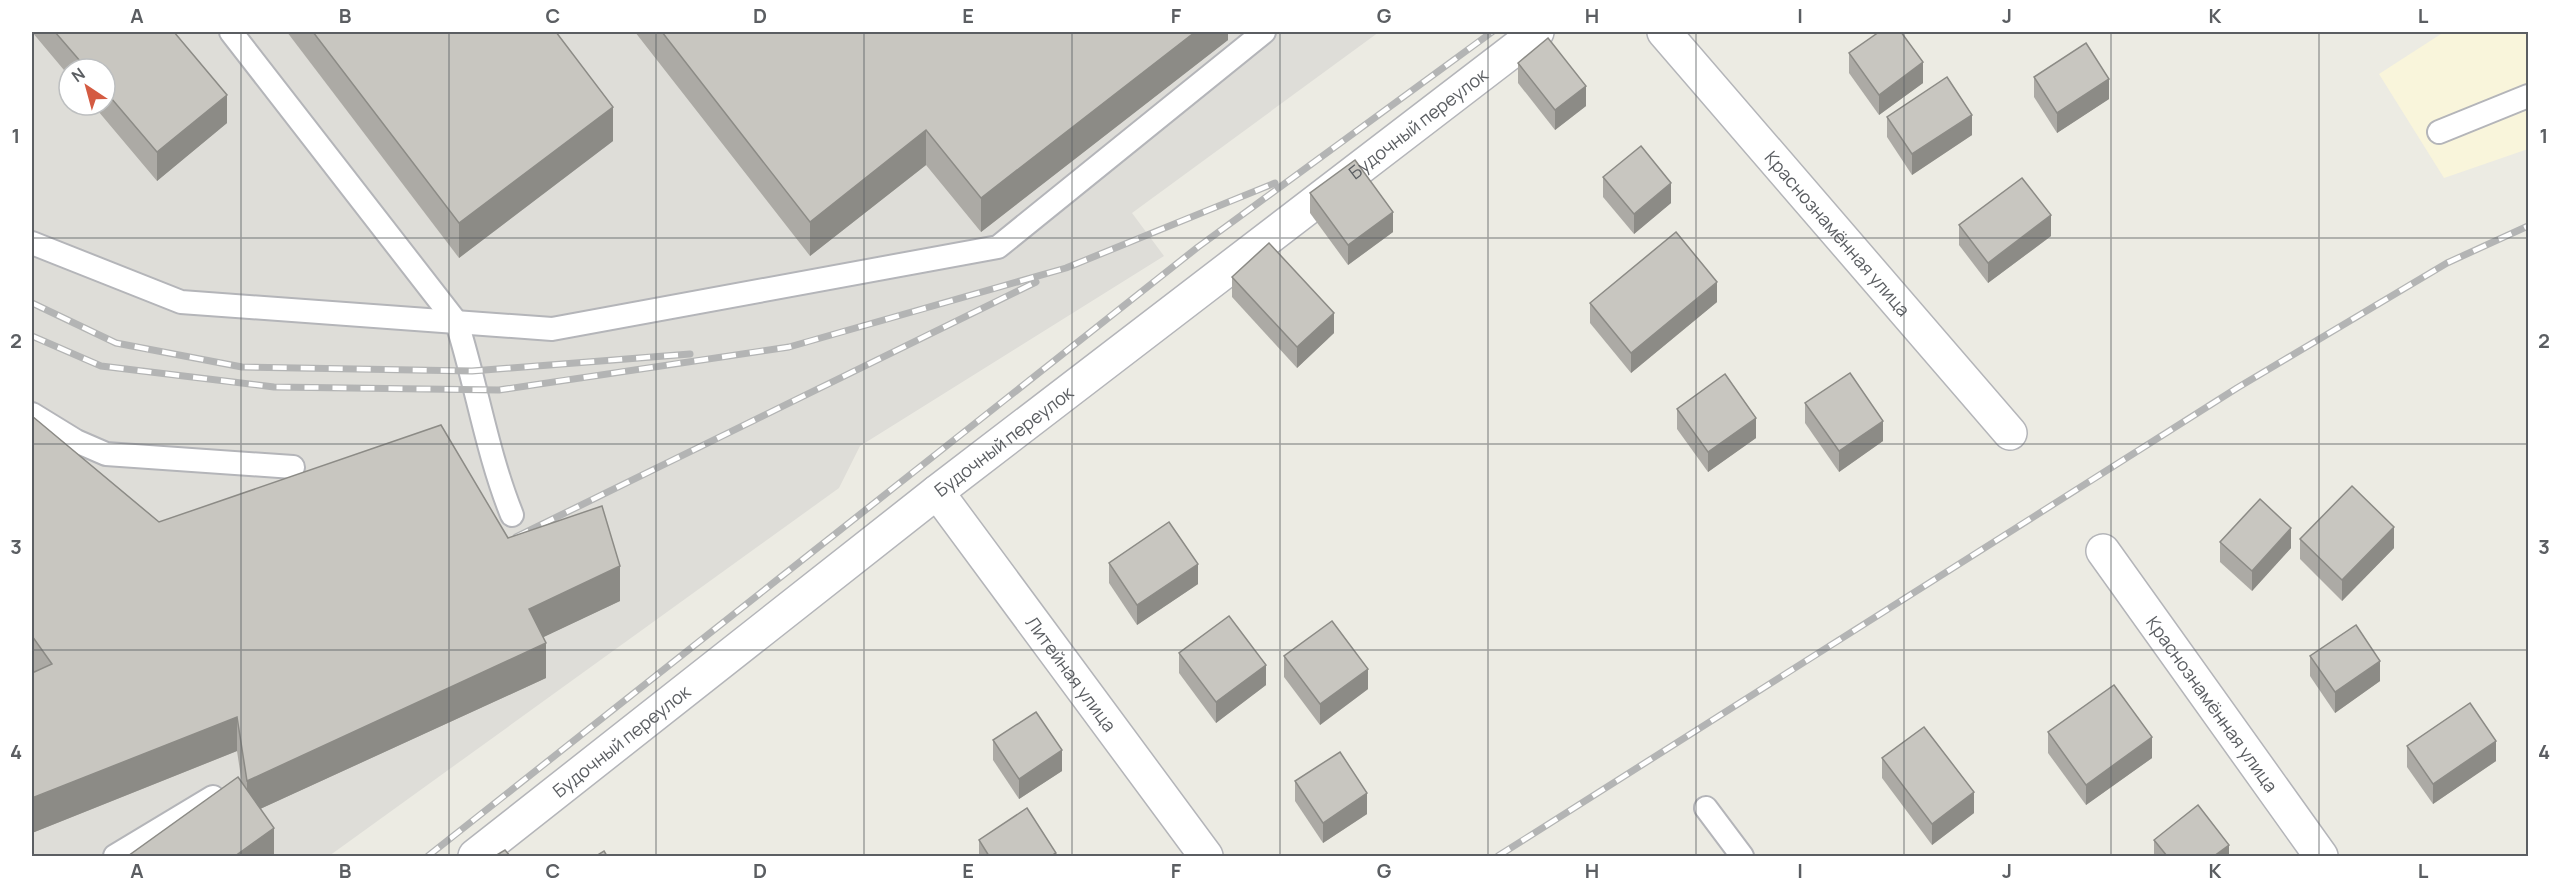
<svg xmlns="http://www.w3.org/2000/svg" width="2560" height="888" viewBox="0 0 2560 888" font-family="Manrope,sans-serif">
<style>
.commercial{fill:#f9f5db}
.industrial{fill:#deddd8;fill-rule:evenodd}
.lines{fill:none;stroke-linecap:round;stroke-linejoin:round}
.lane-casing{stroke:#b4b5b9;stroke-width:26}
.street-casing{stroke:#b4b5b9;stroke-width:36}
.lane{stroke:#fff;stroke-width:22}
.street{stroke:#fff;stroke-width:33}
.rail-casing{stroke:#b3b4b4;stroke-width:7}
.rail{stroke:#fff;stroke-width:4.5;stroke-dasharray:14;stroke-linecap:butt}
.wall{fill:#acaaa5}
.shaded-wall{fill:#8c8b86}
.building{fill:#c8c6c0;stroke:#8c8b86;stroke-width:1.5}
.grid{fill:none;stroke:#5b5e62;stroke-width:1.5;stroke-opacity:0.55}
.labels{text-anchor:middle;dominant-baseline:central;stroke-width:5;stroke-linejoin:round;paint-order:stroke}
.street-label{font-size:18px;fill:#5b5e62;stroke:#fff}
.neatline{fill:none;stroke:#5b5e62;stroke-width:2}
.grid-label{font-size:20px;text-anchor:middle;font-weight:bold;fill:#5b5e62}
</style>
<rect width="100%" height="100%" fill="#ecebe3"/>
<path class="commercial" d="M2444 32H2528V149L2444 178 2379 74Z"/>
<path class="industrial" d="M32 32H1379L1132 213 1164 256 860 446 839 488 329 856H32ZM69 69H105V105H69Z"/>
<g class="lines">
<g class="lane-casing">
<g id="lane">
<path d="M231 32 457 323C477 387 487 453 512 515"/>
<path d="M2439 132 2528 96"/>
<path d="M32 243 181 302 552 329 998 247 1264 32"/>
<path d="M32 414 76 441 106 454 293 467"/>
<path d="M1706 808 1742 856"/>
<path d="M115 856 213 797"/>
</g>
</g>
<g class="street-casing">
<g id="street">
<path id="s1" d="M1664 32 2010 433"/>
<path id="s2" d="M937 492 1206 856"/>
<path id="s3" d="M2103 551 2321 856"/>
<path id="s4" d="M475 856 937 492 1537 32"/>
</g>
</g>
<use href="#lane" class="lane"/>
<use href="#street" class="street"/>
<g class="rail-casing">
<g id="rail">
<path d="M32 303 116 343 242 367 472 371 690 354"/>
<path d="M32 336 101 366 274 387 499 390 789 347 1066 268 1275 183"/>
<path d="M516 537 1036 282"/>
<path d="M428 856 1198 247 1492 32"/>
<path d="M1498 856 2237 388 2447 263 2528 226"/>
</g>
</g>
<use href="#rail" class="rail"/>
</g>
<g class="wall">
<path d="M32 32H174L227 123 157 181 93 105H105V69H69V76Z"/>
<path d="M287 32H556L613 141 459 258Z"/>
<path d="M635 32H1228V40L981 232 926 165 810 256Z"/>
<path d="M1849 53 1923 83 1879 115 1849 73Z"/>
<path d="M1518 63 1586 106 1555 130 1518 83Z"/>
<path d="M2034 77 2109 99 2057 133 2034 97Z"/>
<path d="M1887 117 1972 135 1912 175 1887 137Z"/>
<path d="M1603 177 1671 203 1634 234 1603 197Z"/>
<path d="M1310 193 1393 232 1348 265 1310 213Z"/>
<path d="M1959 225 2051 236 1988 283 1959 245Z"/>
<path d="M1232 277 1334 333 1297 368 1232 297Z"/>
<path d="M1717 302 1631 373 1590 323V303Z"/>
<path d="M1805 403 1883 441 1839 472 1805 423Z"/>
<path d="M1677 409 1756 438 1708 472 1677 429Z"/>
<path d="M32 416 159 522 508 538 620 601 543 637 546 678 260 809 274 856 242 784 237 751 32 833V673H33L32 670Z"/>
<path d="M2300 539 2394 548 2342 601 2300 559Z"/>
<path d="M2220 542 2291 548 2252 591 2220 562Z"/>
<path d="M1109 563 1198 584 1137 625 1109 583Z"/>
<path d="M1179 653 1266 685 1216 723 1179 673Z"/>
<path d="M1284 656 1368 689 1320 725 1284 677Z"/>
<path d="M2310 656 2380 681 2335 713 2310 676Z"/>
<path d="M2048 732 2152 758 2086 805 2048 753Z"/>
<path d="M993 740 1062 771 1019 799 993 760Z"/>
<path d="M2407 746 2496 761 2433 804 2407 767Z"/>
<path d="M1882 758 1974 813 1932 845 1882 778Z"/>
<path d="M1295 781 1367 814 1323 843 1295 801Z"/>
<path d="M979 840 1056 856H979Z"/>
<path d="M2154 840 2229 856H2154Z"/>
</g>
<g class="shaded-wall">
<path d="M1195 32H1228V40L981 232V198Z"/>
<path d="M1923 62V83L1879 115V95Z"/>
<path d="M2109 79V99L2057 133V113Z"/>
<path d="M1586 86V106L1555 130V110Z"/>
<path d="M227 95V123L157 181V152Z"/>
<path d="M613 107V141L459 258V223Z"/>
<path d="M1972 115V135L1912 175V154Z"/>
<path d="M926 130V165L810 256V222Z"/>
<path d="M1671 183V203L1634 234V214Z"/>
<path d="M1393 212V232L1348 265V245Z"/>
<path d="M2051 215V236L1988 283V263Z"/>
<path d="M1717 282V302L1631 373V353Z"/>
<path d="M1334 313V333L1297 368V347Z"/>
<path d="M1756 418V438L1708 472V452Z"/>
<path d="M1883 421V441L1839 472V451Z"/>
<path d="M2394 527V548L2342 601V580Z"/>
<path d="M2291 528V548L2252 591V571Z"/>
<path d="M1198 564V584L1137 625V605Z"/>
<path d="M620 566V601L529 644V609Z"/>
<path d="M546 643V678L247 815V781Z"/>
<path d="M2380 661V681L2335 713V692Z"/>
<path d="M1266 665V685L1216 723V702Z"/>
<path d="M1368 669V689L1320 725V704Z"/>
<path d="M237 717V751L32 833V798Z"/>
<path d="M2152 737V758L2086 805V785Z"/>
<path d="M2496 741V761L2433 804V784Z"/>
<path d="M1062 750V771L1019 799V779Z"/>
<path d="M1974 792V813L1932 845V824Z"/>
<path d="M1367 793V814L1323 843V823Z"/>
<path d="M274 828V856H235Z"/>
<path d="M2229 845V856H2214Z"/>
</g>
<g class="building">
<path d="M55 32H174L227 95 157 152 105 91V69H87Z"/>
<path d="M313 32H556L613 107 459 223Z"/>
<path d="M662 32H1195L981 198 926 130 810 222Z"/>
<path d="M1879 32H1901L1923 62 1879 95 1849 53Z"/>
<path d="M1548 38 1586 86 1555 110 1518 63Z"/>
<path d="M2086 43 2109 79 2057 113 2034 77Z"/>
<path d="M1947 77 1972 115 1912 154 1887 117Z"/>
<path d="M1641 146 1671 183 1634 214 1603 177Z"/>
<path d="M1355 160 1393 212 1348 245 1310 193Z"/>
<path d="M2022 178 2051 215 1988 263 1959 225Z"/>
<path d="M1676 232 1717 282 1631 353 1590 303Z"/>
<path d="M1269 243 1334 313 1297 347 1232 277Z"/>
<path d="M1850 373 1883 421 1839 451 1805 403Z"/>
<path d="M1725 374 1756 418 1708 452 1677 409Z"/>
<path d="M32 416 159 522 441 425 508 538 602 506 620 566 529 609 546 643 247 781 237 717 32 798V673L52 664 32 636Z"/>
<path d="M2352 486 2394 527 2342 580 2300 539Z"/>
<path d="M2260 499 2291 528 2252 571 2220 542Z"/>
<path d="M1169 522 1198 564 1137 605 1109 563Z"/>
<path d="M1229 616 1266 665 1216 702 1179 653Z"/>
<path d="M1332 621 1368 669 1320 704 1284 656Z"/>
<path d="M2356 625 2380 661 2335 692 2310 656Z"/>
<path d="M2114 685 2152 737 2086 785 2048 732Z"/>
<path d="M2470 703 2496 741 2433 784 2407 746Z"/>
<path d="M1036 712 1062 750 1019 779 993 740Z"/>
<path d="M1924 727 1974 792 1932 824 1882 758Z"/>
<path d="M1340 752 1367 793 1323 823 1295 781Z"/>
<path d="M238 777 274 828 235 856H128Z"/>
<path d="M2198 805 2229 845 2214 856H2167L2154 840Z"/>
<path d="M1027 808 1056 853 1051 856H989L979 840Z"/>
<path d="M505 850 510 856H495Z"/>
<path d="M604 851 607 856H596Z"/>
</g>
<path class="grid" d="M241 32V856M449 32V856M656 32V856M864 32V856M1072 32V856M1280 32V856M1488 32V856M1696 32V856M1904 32V856M2111 32V856M2319 32V856M32 238H2528M32 444H2528M32 650H2528"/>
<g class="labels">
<g class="street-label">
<text stroke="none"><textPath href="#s4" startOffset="1194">Будочный переулок</textPath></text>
<text stroke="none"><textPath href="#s1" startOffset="266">Краснознамённая улица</textPath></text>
<text stroke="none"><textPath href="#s4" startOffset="672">Будочный переулок</textPath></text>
<text stroke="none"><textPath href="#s2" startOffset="226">Литейная улица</textPath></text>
<text stroke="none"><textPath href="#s3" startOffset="188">Краснознамённая улица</textPath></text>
<text stroke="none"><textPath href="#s4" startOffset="186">Будочный переулок</textPath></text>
</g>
</g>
<rect width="2560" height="888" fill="none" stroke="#ffffff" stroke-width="66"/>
<g transform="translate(87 87) rotate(324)"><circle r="28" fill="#ffffff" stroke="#bdbfc0" stroke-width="1.5"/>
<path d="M0-4.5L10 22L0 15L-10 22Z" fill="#d45b42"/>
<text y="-9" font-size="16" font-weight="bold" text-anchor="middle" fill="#5b5e62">N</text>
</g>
<rect x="33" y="33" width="2494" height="822" class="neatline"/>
<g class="grid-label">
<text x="137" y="23">A</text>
<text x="345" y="23">B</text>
<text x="553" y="23">C</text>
<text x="760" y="23">D</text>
<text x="968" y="23">E</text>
<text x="1176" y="23">F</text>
<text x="1384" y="23">G</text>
<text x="1592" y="23">H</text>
<text x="1800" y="23">I</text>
<text x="2007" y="23">J</text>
<text x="2215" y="23">K</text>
<text x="2423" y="23">L</text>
<text x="16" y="143">1</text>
<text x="2544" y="143">1</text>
<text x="16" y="348">2</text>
<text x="2544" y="348">2</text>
<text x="16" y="554">3</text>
<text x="2544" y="554">3</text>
<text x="16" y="759">4</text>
<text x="2544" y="759">4</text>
<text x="137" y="878">A</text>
<text x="345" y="878">B</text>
<text x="553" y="878">C</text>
<text x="760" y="878">D</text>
<text x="968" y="878">E</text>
<text x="1176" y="878">F</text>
<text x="1384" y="878">G</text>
<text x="1592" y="878">H</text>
<text x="1800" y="878">I</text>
<text x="2007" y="878">J</text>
<text x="2215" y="878">K</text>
<text x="2423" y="878">L</text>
</g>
</svg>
